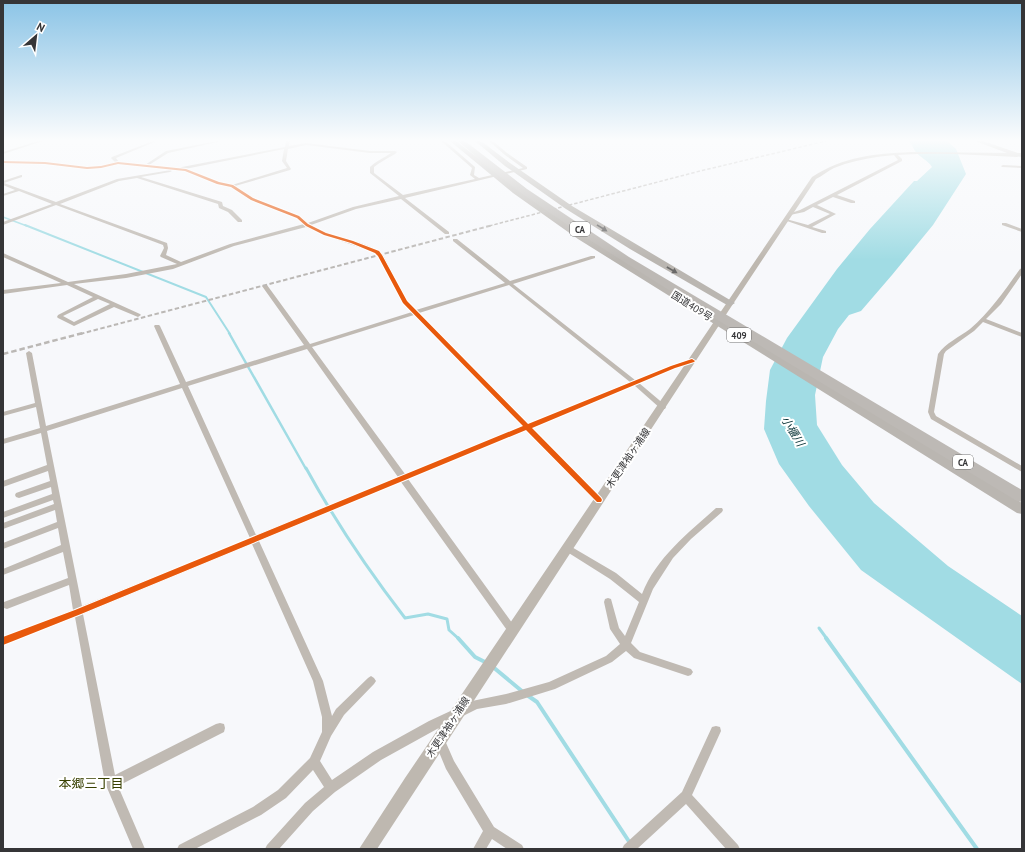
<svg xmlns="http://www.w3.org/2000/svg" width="1025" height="852" viewBox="0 0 1025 852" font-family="'PT Sans','Noto Sans JP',sans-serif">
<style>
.water{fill:#a1dce4}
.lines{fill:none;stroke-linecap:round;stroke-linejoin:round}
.stream-far4{stroke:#a1dce4;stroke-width:1.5}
.stream-far3{stroke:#a1dce4;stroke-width:2}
.stream-far2{stroke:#a1dce4;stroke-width:2.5}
.stream-far1{stroke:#a1dce4;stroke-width:3}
.stream{stroke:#a1dce4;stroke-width:4}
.minor{fill:#c0bab3;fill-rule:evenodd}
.secondary{fill:#beb8b0;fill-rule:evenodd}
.primary{fill:#b7b3ad;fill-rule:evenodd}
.trunk{fill:#bab6b1;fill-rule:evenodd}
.motorway{fill:#bdb9b5;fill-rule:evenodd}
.rail-far2{stroke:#bbb8b5;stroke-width:1.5;stroke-dasharray:3.5 2;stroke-linecap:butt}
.rail-far1{stroke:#bbb8b5;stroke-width:2;stroke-dasharray:4.5 2.5;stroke-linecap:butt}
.rail{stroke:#bbb8b5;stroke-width:2.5;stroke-dasharray:5.5 3;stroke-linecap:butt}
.cycleway-casing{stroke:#fff;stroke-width:2}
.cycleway{fill:#e8590c;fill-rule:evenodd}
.oneway{fill:#6a6968}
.labels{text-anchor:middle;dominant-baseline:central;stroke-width:4;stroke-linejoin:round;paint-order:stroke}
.shield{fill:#fff;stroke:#727273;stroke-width:1}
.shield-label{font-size:9px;font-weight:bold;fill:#353537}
.street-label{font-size:10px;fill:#353537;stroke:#fff}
.water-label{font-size:11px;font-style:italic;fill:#073236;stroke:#fff}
.near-neighbourhood-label{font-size:13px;fill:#384001;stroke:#fff}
</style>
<rect width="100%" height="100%" fill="#f7f8fb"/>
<path class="water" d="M908 141H947L956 149 966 174 933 225 892 275 861 311 849 315 838 329 823 357 815 395 817 425 842 465 874 503 948 566 1022 616V684L861 570 809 506 779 464 764 429 766 401 770 370 787 338 837 269 870 229 914 181H917L932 167C928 160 919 157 915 151 912 146 912 144 908 141Z"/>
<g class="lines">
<path class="stream-far4" d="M3 217 27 226"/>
<path class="stream-far3" d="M25 225 206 297 230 334"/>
<path class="stream-far2" d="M229 333 306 469"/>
<g class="stream-far1">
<path d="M306 468C335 521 368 570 405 618L428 614 447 619 449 630 459 639"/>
<path d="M819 628 827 639"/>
</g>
<g class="stream">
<path d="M458 638 475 657 485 662"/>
<path d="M826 638 977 849"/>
<path d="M493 667 523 692"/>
<path d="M527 695 537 702 630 843"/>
</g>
<g class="minor">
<path d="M38 141H43L3 154V152Z"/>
<path d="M153 141H157L116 158 119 162 145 165 166 151 217 141H222L168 153 149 165 180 168 182 167 285 147 286 141H290L289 146 306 143 370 151H395L397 152 395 154C388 158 380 162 374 167V173L403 195 475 179 470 175 472 168 441 141H445L475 167 474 175 479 178 523 168 505 155 489 141H493L507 153 527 167V169L405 198 449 232V234H445L401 199 356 209 311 225C317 228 322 231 328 233 342 238 373 244 383 255L407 301 416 310 505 283 453 241V239H457L510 281 591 256H595V258L513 284 635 380 671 366 692 359 695 361 694 362 675 368 639 383 665 405 666 407 665 409H661L634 385 532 428 602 498 603 500 602 502H596L526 430 408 479 515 627 517 630 515 633 512 634 509 633 401 482 259 541 323 681 332 716 336 709 368 678 371 676 374 678 376 681 374 684 344 715 331 736 320 761 332 780 373 752 429 721 472 701 506 694 549 682 606 656 620 644 610 629 604 602 605 599 608 598 611 599 619 628 625 636 639 602 610 579 564 550 563 548 564 546 567 545 570 546 616 573 642 594C656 558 688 533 716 508H722L723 510 722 512 691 539 673 558 653 589 631 643 640 652 691 669 693 672 691 675 688 676 634 658 626 651 612 662 555 689 506 704 477 709 437 729 381 760 335 792 313 811 279 849H265L267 845 305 803 324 787 313 770 286 798 261 815 195 849H177L179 845 253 807 278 790 310 758 322 732V717L313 681 252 544 83 614 115 775 216 724 220 723 224 724 225 728 224 732 118 786 145 849H133L105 783 75 617 3 645V637L73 610 69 585 7 609 4 608V602L68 578 63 552 3 575V569L61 545 58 528 3 549V543L57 522 55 510 3 529V523L54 504 53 500 3 518V512L52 494 51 487 19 498 16 497 15 495 16 493 50 481 48 471 3 487V481L47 465 41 433 3 444V439L40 428 36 407 3 416V412L35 403 26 353 29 351 32 353 46 426 180 384 154 326 155 325H159L160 326 186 382 304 345 262 286 263 285H267L310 344 412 312 402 302 378 256 375 253C352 244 329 238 306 227L234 246 173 269 126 278 74 284 140 314 141 315 138 317 114 307 74 326 58 318 57 317 58 315 93 297 67 285 3 294V290L61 283 3 257V253L68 282 126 274 177 264 161 257 160 256 164 248 163 245 56 205 3 225V222L52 204 19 191 3 196V194L15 190 3 185V181L21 175H22V177L4 183 56 202 117 179 171 170 172 171 170 172 141 177 222 202 223 206 232 210 242 220V222H238L228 212 219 208 218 204 137 178 119 181 60 204 167 243 168 248 166 255 181 262 230 244 304 224 296 218 250 200 231 187 217 184 185 171 118 164 101 168 87 169 45 164 3 163V161L45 162 87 167 101 166 115 162 111 158 112 157ZM306 145 370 153H391C384 158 376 161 370 167V173L399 196 353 207 308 223 300 216 254 198 235 186 290 170 291 169 286 161 288 149ZM284 149 282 161 287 168 232 185 219 182 185 169ZM509 285 630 382 528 424 419 313ZM98 299 110 304 74 322 63 316ZM414 315 523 426 405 474 312 347ZM307 349 398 477 256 535 188 386ZM182 388 250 538 82 606 47 431Z"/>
<path d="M894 153H896L902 159V161L837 195 855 201V203H851L833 197 817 205 836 214 812 227 826 231V233H822L784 220 786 219 808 225 830 214 813 207 804 212 790 215 788 214 800 210 898 160 894 155Z"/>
<path d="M1003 165 1022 166V168L1002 167 1001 166Z"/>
<path d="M1002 223H1006L1022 229V232L1002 225Z"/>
<path d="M1022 268V274L1001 304 986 319 1022 333V337L983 322 974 331 946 351 944 354 934 412 936 416 1022 466V472L931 419 928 412 938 354C946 343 959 337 970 329 990 312 1005 290 1020 269Z"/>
<path d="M716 726 720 727 721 731 692 795 738 845 740 849H726L686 804 637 849H622L624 845 682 792 712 727Z"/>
<path d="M439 735 443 736 454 761 494 827 522 845 524 849H507L492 839 486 849H473L483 831 446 769 434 740 435 736Z"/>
</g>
<path class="secondary" d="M911 152 1017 153 1020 155 1017 157C961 155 887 147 834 168 828 171 822 176 816 179L729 310 377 849H359L405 778 812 177C845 156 873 154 911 152Z"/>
<path class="primary" d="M975 141H983L1018 153H1022V157L1015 156Z"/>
<g class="trunk">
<path d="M450 141H456L518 189 618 257 1022 503V514L1017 513 578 239 513 193Z"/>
<path d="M475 141H481L510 163 572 206 735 303 730 306 727 305 630 249 566 209 505 166Z"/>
</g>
<path class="motorway" d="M458 141H465L527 189 629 257 1022 490V502L1017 501 691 304 588 239 521 193 489 168Z"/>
<path class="rail-far2" d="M489 226 700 171 826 141"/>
<path class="rail-far1" d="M80 334 493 225"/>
<path class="rail" d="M3 354 83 333"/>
<g class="cycleway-casing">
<path id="cycleway" d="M3 161 45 162 87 167 101 166 118 162 186 169 219 182 233 185 253 198 299 216 308 224 326 233 353 241 379 251 382 255 407 301 528 424 671 366 692 359 695 361 694 362 675 368 532 428 601 498 602 500 601 502H597L526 430 81 614 3 645V637L75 610 523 426 403 303 378 256 375 253 351 243 324 235 306 226 297 218 251 200 231 187 217 184 185 171 118 164 101 168 87 169 45 164 3 163Z"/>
</g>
<use href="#cycleway" class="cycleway"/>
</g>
<defs><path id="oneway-solid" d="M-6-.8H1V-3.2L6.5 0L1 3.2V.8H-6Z"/></defs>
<g class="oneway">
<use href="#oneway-solid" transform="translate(602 228) rotate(32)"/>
<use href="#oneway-solid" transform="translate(672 270) rotate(30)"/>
</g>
<linearGradient id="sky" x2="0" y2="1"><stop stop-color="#8bc4e6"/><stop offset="0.54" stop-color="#fbfcfd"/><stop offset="1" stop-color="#fbfcfd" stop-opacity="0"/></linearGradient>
<rect width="1025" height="260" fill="url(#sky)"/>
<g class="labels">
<g class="shield">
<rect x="570" y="222" width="20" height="14" rx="3"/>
<rect x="727" y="328" width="24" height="14" rx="3"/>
<rect x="953" y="455" width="20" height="14" rx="3"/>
</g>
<g class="shield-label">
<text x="580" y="229">CA</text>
<text x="739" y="335">409</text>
<text x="963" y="462">CA</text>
</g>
<g class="street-label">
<text transform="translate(692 306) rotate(32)">国道409号</text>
<text transform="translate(628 458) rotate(-56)">木更津袖ヶ浦線</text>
<text transform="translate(448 727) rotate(-57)">木更津袖ヶ浦線</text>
</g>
<g class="water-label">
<text transform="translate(793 431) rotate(59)">小櫃川</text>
</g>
<g class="near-neighbourhood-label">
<text x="91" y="783">本郷三丁目</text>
</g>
</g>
<rect width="1025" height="852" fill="none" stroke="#353537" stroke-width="8"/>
<g transform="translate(36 36) rotate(28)" stroke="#ffffff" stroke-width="3" paint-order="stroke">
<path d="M0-3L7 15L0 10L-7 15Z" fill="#353537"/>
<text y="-6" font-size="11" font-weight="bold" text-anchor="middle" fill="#353537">N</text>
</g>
</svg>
